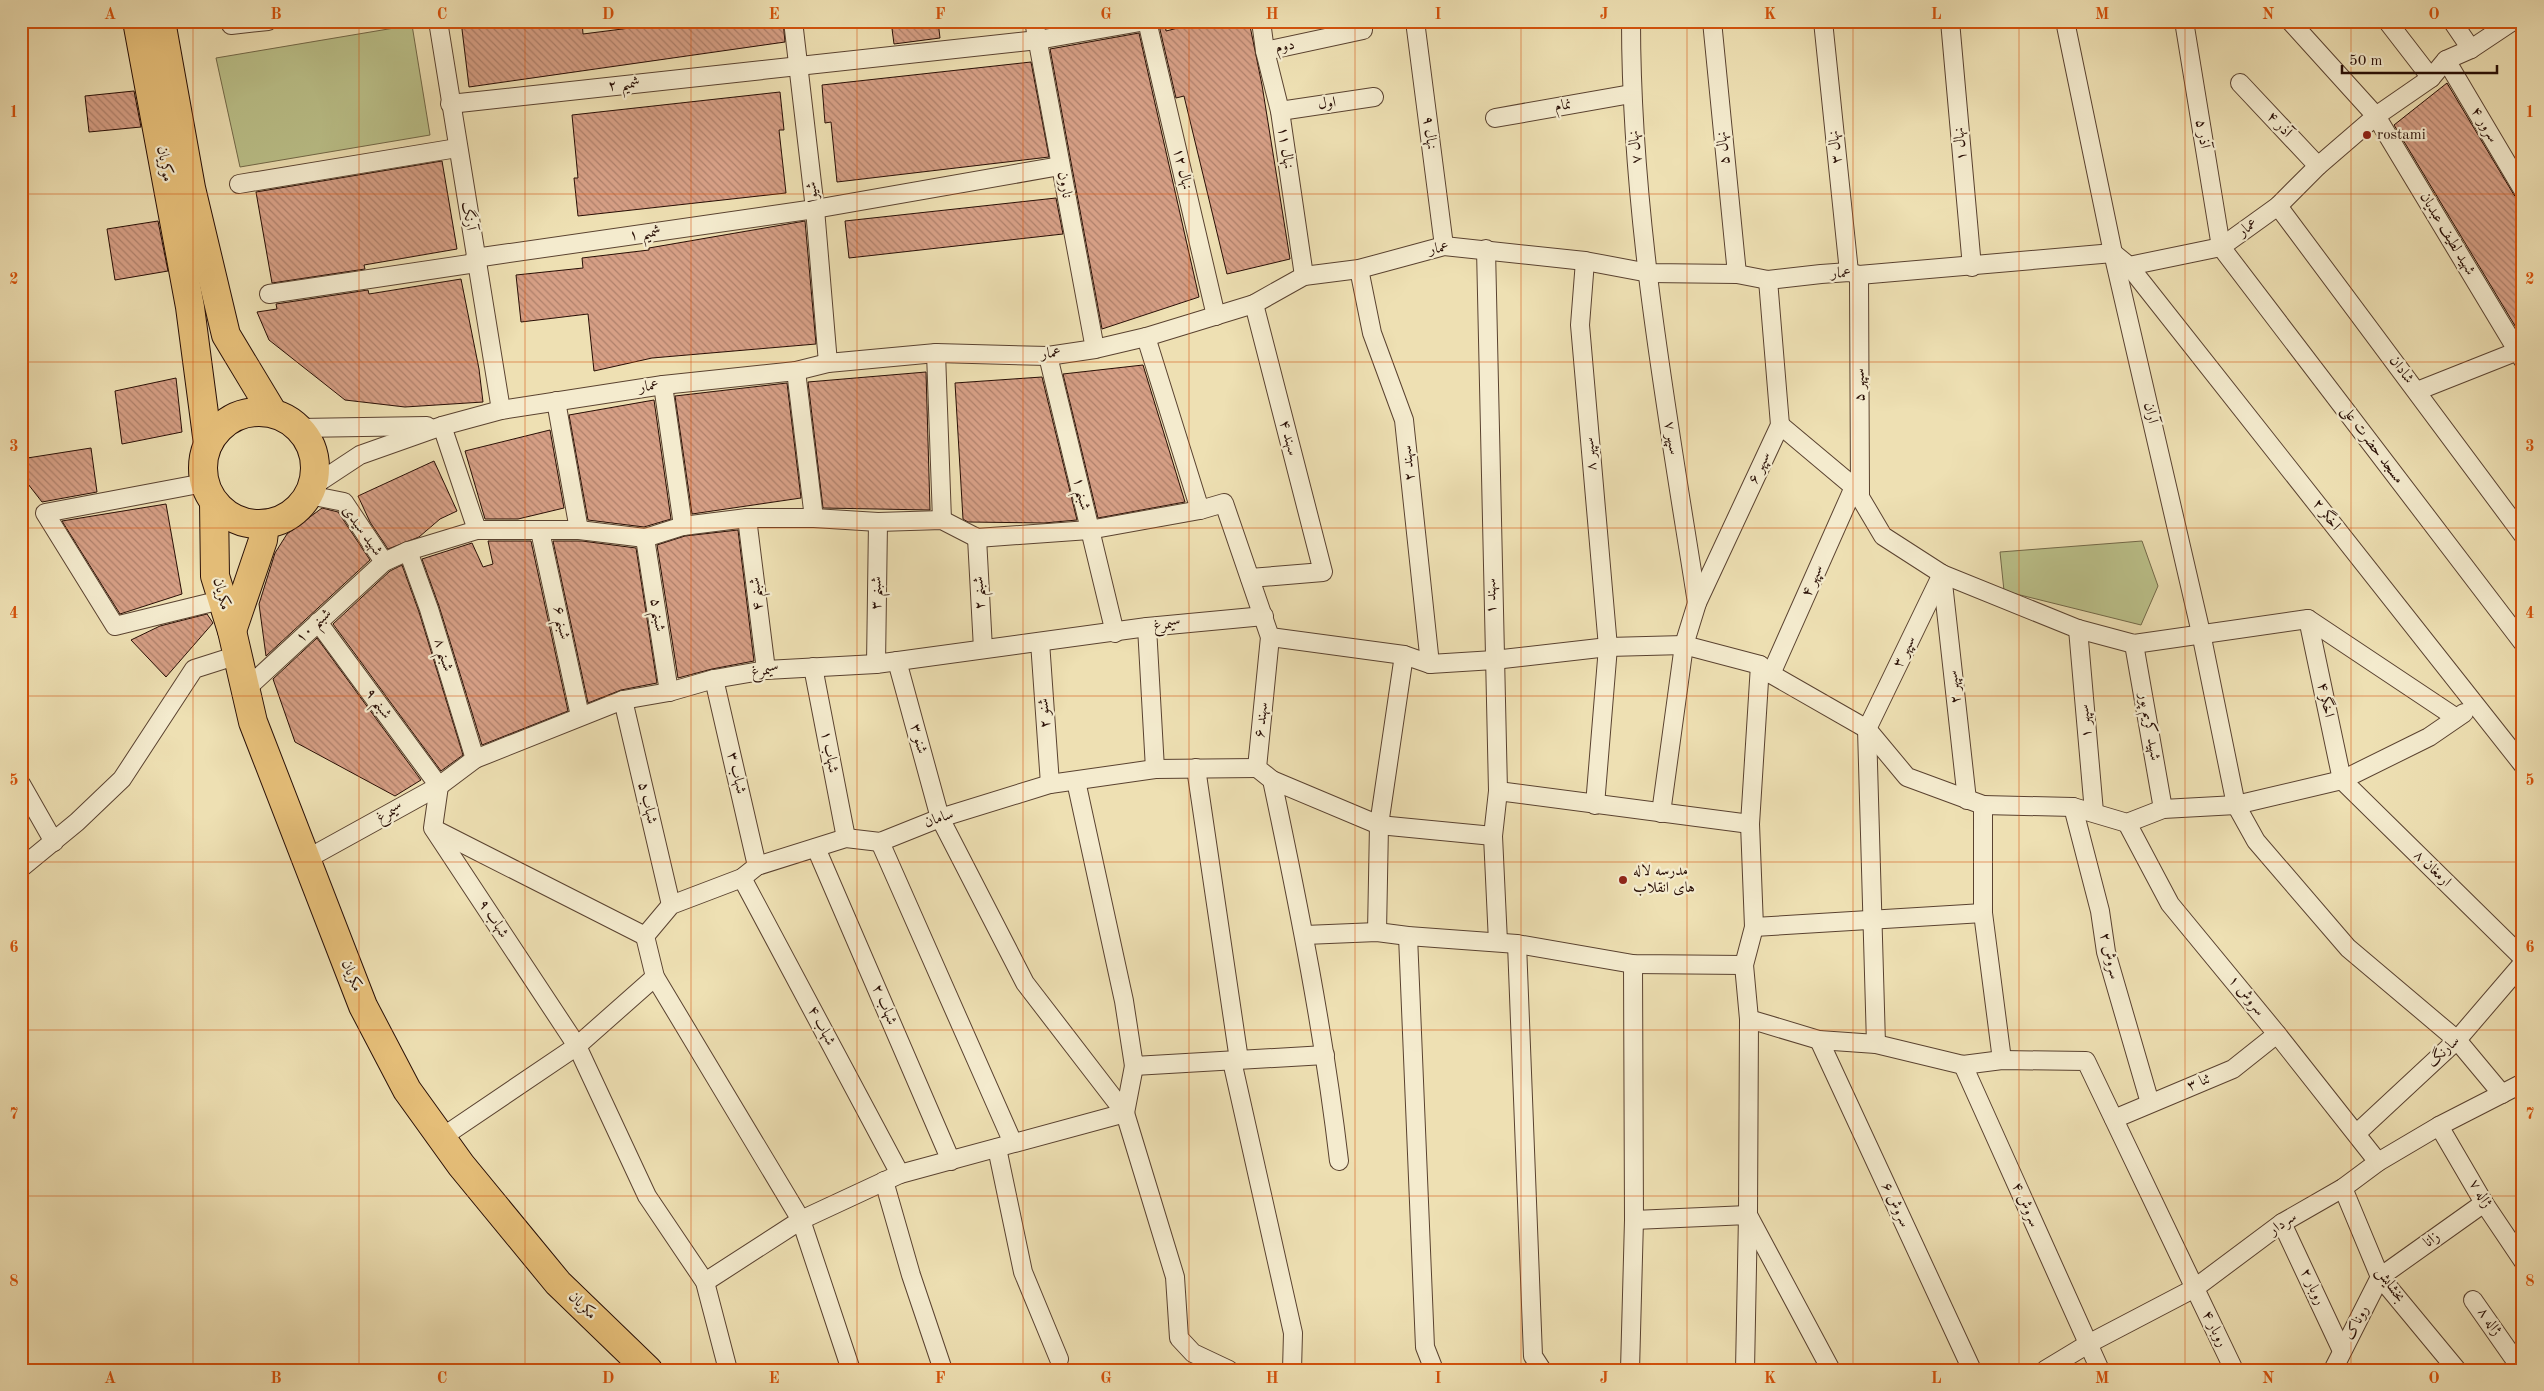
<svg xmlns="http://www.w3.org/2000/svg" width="2544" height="1391" viewBox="0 0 2544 1391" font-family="'Old Standard TT',Amiri,serif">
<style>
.green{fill:#bbc18a;stroke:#726848}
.building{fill:url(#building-back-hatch);stroke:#280e05}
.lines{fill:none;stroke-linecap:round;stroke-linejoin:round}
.street-casing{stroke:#5a4230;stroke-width:20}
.primary-casing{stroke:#280e05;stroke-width:30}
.street{stroke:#f4ebce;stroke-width:18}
.primary{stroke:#e7c07a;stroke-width:28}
.grid{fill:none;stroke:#d5520b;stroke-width:1;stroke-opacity:0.55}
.poi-dot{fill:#8f2418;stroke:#f4ebce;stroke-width:2}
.labels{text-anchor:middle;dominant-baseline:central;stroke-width:4.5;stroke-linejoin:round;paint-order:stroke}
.street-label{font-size:15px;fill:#280e05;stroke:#f4ebce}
.poi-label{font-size:15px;fill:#280e05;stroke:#f4ebce;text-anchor:start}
.neatline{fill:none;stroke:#d5520b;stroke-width:2}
.grid-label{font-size:16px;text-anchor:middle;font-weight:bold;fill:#d5520b}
</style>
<defs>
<pattern id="building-back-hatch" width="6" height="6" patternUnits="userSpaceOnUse" patternTransform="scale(1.25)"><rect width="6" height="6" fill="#d69f85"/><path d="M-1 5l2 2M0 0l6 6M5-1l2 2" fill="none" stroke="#ae806b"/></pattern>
</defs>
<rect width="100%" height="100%" fill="#eee0b3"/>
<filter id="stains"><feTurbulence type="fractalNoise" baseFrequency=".004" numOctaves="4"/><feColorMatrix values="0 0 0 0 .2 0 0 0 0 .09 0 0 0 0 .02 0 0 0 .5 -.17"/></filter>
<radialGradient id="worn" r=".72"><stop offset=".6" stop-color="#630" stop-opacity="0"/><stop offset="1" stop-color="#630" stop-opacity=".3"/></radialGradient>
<g class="green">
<path d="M412 25 430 135 240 167 216 58Z"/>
<path d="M2142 541 2158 586 2141 625 2004 591 2000 552Z"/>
</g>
<g class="building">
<path d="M461 21H582L583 34 685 21H783L785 42 469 87Z"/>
<path d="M891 21H938L940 38 894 44Z"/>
<path d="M1046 21H1083L1047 28Z"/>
<path d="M1158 21H1165L1166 31 1206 21H1249L1262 85 1290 259 1227 274 1184 96 1176 98Z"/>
<path d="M1139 33 1199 297 1102 329 1050 49Z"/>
<path d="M1031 62 1049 157 837 182 831 122 825 123 822 85Z"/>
<path d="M2447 83 2514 195 2523 204V339L2394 125Z"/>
<path d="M134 91 141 127 89 132 85 96Z"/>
<path d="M780 92 784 130H779L786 193 578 216 574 178H578L572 115Z"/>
<path d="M442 161 457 249 364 265 365 269 272 283 256 192Z"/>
<path d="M1056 198 1063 234 849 258 845 221Z"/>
<path d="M158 221 168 271 115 280 107 229Z"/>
<path d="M805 221 816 344 652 358 594 371 588 314 521 322 516 275 583 268 582 258 649 250V248Z"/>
<path d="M461 279 479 369 483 402 405 407 345 400 269 340 257 312 277 309 276 304 368 290 369 294Z"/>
<path d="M1143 365 1185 502 1098 518 1063 374Z"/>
<path d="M926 372 930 510 823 508 808 382Z"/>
<path d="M1042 377 1077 520 1044 523 968 522 963 519 955 383Z"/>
<path d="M176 378 182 432 122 444 115 391Z"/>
<path d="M787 383 801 498 692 514 675 396Z"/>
<path d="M654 400 671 519 644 527 588 520 569 415Z"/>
<path d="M550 430 564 508 518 519H485L465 451Z"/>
<path d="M91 448 97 492 42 502 21 475V459Z"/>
<path d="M434 461 457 511 440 519 419 537 388 549 370 522 358 496Z"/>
<path d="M166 504 182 594 120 614 62 521Z"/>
<path d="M322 508 338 512 370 560 266 656 259 604 275 553 287 534Z"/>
<path d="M738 530 754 661 712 669 678 678 657 545 685 536Z"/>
<path d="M488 541H531L568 711 482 745 439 606 422 559 472 543 483 567 493 564Z"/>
<path d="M553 541H582L636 548 657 683 621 690 588 703Z"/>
<path d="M402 565 419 612 463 755 441 771 333 624 390 571Z"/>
<path d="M207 614 213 623 166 677 131 640 160 626Z"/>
<path d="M317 638 421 780 395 796 295 742 273 679Z"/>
</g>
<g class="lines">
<g class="street-casing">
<g id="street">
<path d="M438 21 501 410"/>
<path d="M793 21 815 209 828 363"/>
<path d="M1034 21 1095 349"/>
<path d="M1147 21 1216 316"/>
<path d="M1261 21 1265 51 1280 111 1304 276"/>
<path d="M1415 21 1444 246"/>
<path d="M1631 21C1631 216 1667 411 1697 603"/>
<path d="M1712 21 1737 274"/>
<path d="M1823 21 1849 272"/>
<path d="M1950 21 1972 267"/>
<path d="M2065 21 2113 253 2201 633 2236 805 2256 841 2348 948 2457 1040 2502 1094"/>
<path d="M2184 21 2221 247 2523 643"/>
<path d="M2290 21 2376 116 2523 360"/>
<path d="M2387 21 2431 78"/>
<path d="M2452 21 2471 49"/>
<path d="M231 25 268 21"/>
<path d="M1265 51 1363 30"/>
<path d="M2446 60 2523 190"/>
<path d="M2240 83 2318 166"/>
<path d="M450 104 1038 40 1146 21"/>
<path d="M1280 111 1374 97"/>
<path d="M1495 118 1631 94"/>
<path d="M239 184 457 148"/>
<path d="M2278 206 2523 535"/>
<path d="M1486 249 1498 791 1493 836 1498 942"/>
<path d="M475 258 815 209 1060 166"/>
<path d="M1585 261 1580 325 1608 647 1595 805"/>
<path d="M2129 266 2523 765"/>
<path d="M1359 269 1372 333 1404 420 1430 664"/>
<path d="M1859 275 1860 494"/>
<path d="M269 294 476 263"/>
<path d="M1146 337 1200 510 1224 503 1270 637 1257 768 1272 780C1299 907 1324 1033 1339 1161"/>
<path d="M936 353 942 520"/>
<path d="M1048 356 1115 633"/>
<path d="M796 371 814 518"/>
<path d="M663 385 683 526"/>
<path d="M2417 391 2523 349"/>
<path d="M556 401 579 530"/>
<path d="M1780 425 1854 487 1883 536 1942 574 2078 629 2134 644 2308 619 2455 717"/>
<path d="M442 426 477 530"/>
<path d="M299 428 427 426"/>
<path d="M204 483 45 513 115 626 221 600"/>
<path d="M313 486 360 455 442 426 501 410 663 385 796 371 828 363 936 353 1048 356 1095 349 1146 337 1254 304 1304 276 1359 269 1444 246 1585 261 1649 273 1737 274 1768 280 1821 274 1849 272 1859 275 2113 253 2129 266 2221 247 2278 206 2318 166 2376 116 2431 78 2446 60 2471 49 2513 21"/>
<path d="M309 495 344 502 384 562"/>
<path d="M747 518 766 670"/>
<path d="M540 531 580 716"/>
<path d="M645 538 669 692"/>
<path d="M977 538 983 649"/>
<path d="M408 551 429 609 475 759"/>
<path d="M1942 574 1967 800"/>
<path d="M1250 578 1323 572 1254 304"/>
<path d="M2308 619 2342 780"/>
<path d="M318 622 439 786 433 828 577 1046 647 1196 705 1282 728 1370"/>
<path d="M1147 627 1155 769"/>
<path d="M2078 629 2094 812"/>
<path d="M1270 637 1404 655 1430 664 1494 660 1608 647 1684 645 1760 665 1771 674 1867 729 1907 777 1983 805V913L2002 1060"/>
<path d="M1040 642 1050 784"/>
<path d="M2134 644 2163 809"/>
<path d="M897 661 940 818 1025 983 1125 1113 1175 1277 1179 1338 1193 1353 1229 1370"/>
<path d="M876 664 878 522"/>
<path d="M1760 665 1750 824 1754 927 1744 965 1749 1019 1748 1215 1831 1370"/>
<path d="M813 667 846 838"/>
<path d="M1771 674 1854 487"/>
<path d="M714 679 757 866"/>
<path d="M245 690 384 562 408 551 477 530H579L645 538 683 526 747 518H814L878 522 942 520 977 538 1089 530 1200 510"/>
<path d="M623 700 671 905"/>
<path d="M1196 768 1239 1060"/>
<path d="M1272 780 1379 825 1493 836"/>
<path d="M2342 780 2523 958"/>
<path d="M1076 781 1124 1001 1134 1066 1325 1055"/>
<path d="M21 784 54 842"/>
<path d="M1498 791 1750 824"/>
<path d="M1983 805 2073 807 2127 823 2163 809 2236 805 2342 780 2429 737 2464 713"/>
<path d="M2073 807 2100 911 2106 952 2150 1103"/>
<path d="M1661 813 1684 645 1697 603 1780 425 1768 280"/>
<path d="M2127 823 2170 904 2277 1034 2378 1162"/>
<path d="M434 829 645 936"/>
<path d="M880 842 1013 1143"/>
<path d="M816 848 951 1161"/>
<path d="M305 860 439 786 475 759 623 700 669 692 714 679 766 670 876 664 1147 627 1264 616"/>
<path d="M21 868 77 822 122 779 194 669 238 655"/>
<path d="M742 878 900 1174"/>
<path d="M1754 927 1983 913"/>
<path d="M1377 932 1379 825 1404 655"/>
<path d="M1305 935 1377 932 1408 936 1517 944 1633 964 1744 965"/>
<path d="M645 936 671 905 742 878 757 866 846 838 880 842 940 818 1050 784 1155 769 1257 768"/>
<path d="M645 936 655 977 801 1220 851 1370"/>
<path d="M1408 936 1425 1347 1434 1370"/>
<path d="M1517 944 1533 1356 1542 1370"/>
<path d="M1749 1019 1819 1040 1876 1044 1963 1065 2002 1060 2086 1061 2234 1370"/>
<path d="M1819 1040 1972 1370"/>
<path d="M1876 1044 1867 729 1942 574"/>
<path d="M1232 1061 1293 1333 1292 1370"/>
<path d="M1963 1065 2100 1370"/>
<path d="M1125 1113 1134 1066"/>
<path d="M2114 1119 2233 1069 2277 1034"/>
<path d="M2439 1126 2484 1203 2523 1261"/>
<path d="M2357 1133 2457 1040 2523 963"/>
<path d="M441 1138 577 1046 655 977"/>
<path d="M997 1148 1023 1272 1059 1359"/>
<path d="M884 1181 911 1275 943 1370"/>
<path d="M2343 1188 2380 1277 2457 1370"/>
<path d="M1634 1220 1748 1215 1745 1370"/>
<path d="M2282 1223 2342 1351"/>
<path d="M705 1282 801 1220 900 1174 1125 1113"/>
<path d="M2473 1300 2522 1370"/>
<path d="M1630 1370 1634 1220 1633 964"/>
<path d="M2045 1370 2088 1344 2195 1288 2282 1223 2343 1188 2378 1162 2439 1126 2523 1083"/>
<path d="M2333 1370 2380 1277 2484 1203"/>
</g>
</g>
<g class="primary-casing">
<g id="primary">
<path d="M137 21 190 307 208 444"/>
<path d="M161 21 191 188 226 335 273 413"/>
<circle cx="259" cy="468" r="56"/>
<path d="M214 503 215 576 232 631 253 722 363 1006 407 1090 461 1165 558 1283 648 1370"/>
<path d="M232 631 263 540 265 524"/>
</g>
</g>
<use href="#street" class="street"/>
<use href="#primary" class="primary"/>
</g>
<path class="grid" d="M193 21V1370M359 21V1370M525 21V1370M691 21V1370M857 21V1370M1023 21V1370M1189 21V1370M1355 21V1370M1521 21V1370M1687 21V1370M1853 21V1370M2019 21V1370M2185 21V1370M2351 21V1370M21 194H2523M21 362H2523M21 528H2523M21 696H2523M21 862H2523M21 1030H2523M21 1196H2523"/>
<g class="poi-dot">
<circle cx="2367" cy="135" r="5"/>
<circle cx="1623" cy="880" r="5"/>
</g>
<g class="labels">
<g class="street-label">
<text transform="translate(1285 47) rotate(-12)">دوم</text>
<text transform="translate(624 85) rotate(-6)">شمیم ۲</text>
<text transform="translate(1327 104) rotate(-8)">اول</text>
<text transform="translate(1563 106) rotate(-10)">نمام</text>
<text transform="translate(2279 125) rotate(47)">آذر ۴</text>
<text transform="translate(2484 125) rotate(59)">سرور ۴</text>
<text transform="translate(1429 133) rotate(83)">نهال ۹</text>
<text transform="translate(2202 134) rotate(81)">آذر ۵</text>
<text transform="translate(1961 144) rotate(-95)">نهال ۱</text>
<text transform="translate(1636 147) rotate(-96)">نهال ۷</text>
<text transform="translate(1836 147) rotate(-96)">نهال ۳</text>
<text transform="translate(1285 148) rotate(82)">نهال ۱۱</text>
<text transform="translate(1724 148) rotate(-96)">نهال ۵</text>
<text transform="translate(164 164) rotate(80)">موکریان</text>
<text transform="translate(1182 169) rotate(77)">نهال ۱۲</text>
<text transform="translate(1064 185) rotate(79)">نارون</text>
<text transform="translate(813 192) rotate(-97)">شیوا</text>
<text transform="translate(468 216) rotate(81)">آرنگ</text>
<text transform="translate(2248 228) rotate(-36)">عمار</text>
<text transform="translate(645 234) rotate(-8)">شمیم ۱</text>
<text transform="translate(2447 234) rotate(59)">شهید لطیف عبدیان</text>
<text transform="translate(1439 249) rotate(-8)">عمار</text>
<text transform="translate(1841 274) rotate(2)">عمار</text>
<text transform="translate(1051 354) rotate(-5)">عمار</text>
<text transform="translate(2401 370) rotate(53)">شادان</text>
<text transform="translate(1860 385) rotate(-90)">سپهر ۵</text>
<text transform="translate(649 387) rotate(-8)">عمار</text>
<text transform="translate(2150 413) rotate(77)">آران</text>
<text transform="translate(1288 438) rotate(75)">سهند ۴</text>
<text transform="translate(1671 438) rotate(81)">سپهر ۷</text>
<text transform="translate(2372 445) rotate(53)">مسجد حضرت علی</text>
<text transform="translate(1591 454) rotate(-95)">سپهر ۸</text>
<text transform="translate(1409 463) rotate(-96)">سهند ۲</text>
<text transform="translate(1760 468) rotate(-65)">سپهر ۶</text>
<text transform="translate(1081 494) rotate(77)">شبنم ۱</text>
<text transform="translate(2326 515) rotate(52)">اخگر ۲</text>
<text transform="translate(362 531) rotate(54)">شهید سیدی</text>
<text transform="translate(1813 581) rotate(-66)">سپهر ۴</text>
<text transform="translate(877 593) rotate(-89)">شبنم ۳</text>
<text transform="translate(980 593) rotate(-93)">شبنم ۲</text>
<text transform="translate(221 594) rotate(76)">مکریان</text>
<text transform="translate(757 594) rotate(-97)">شبنم ۴</text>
<text transform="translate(1492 596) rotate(-91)">سهند ۱</text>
<text transform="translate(657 615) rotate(81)">شبنم ۵</text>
<text transform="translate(561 623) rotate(78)">شبنم ۶</text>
<text transform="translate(1167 625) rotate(-6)">سیمرغ</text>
<text transform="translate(314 626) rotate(-43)">شبنم ۱۰</text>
<text transform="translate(1905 652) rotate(-64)">سپهر ۳</text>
<text transform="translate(443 655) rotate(73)">شبنم ۸</text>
<text transform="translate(765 671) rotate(-7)">سیمرغ</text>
<text transform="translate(1955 687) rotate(-96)">سپهر ۲</text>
<text transform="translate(2325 700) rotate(78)">اخگر ۴</text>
<text transform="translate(378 704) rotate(54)">شبنم ۹</text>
<text transform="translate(1045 713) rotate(-94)">شنو ۲</text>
<text transform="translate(1262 720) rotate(-84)">سهند ۶</text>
<text transform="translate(2086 721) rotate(-95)">سپهر ۱</text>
<text transform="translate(2149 727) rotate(80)">شهید کریم پور</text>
<text transform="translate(918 739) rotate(75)">شنو ۳</text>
<text transform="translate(829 752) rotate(79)">شهاب ۱</text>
<text transform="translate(736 773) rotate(77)">شهاب ۳</text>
<text transform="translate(647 803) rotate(77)">شهاب ۵</text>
<text transform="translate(390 813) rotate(-29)">سیمرغ</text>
<text transform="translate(939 819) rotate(-19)">سامان</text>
<text transform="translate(2432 869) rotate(44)">ارمغان ۸</text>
<text transform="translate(493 919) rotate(57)">شهاب ۹</text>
<text transform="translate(2109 956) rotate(77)">سروش ۲</text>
<text transform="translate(351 976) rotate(68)">مکریان</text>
<text transform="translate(2246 996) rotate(50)">سروش ۱</text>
<text transform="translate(884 1005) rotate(67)">شهاب ۲</text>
<text transform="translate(821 1026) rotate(62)">شهاب ۴</text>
<text transform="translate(2444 1052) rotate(-44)">سارنگ</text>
<text transform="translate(2199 1083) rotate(-22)">ثنا ۳</text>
<text transform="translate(2480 1194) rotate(59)">ژاله ۷</text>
<text transform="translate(1895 1205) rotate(65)">سروش ۶</text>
<text transform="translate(2025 1205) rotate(66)">سروش ۴</text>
<text transform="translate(2283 1224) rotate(-34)">سردار</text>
<text transform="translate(2432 1240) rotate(-36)">زانا</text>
<text transform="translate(2390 1285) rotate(55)">بخشایش</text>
<text transform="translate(2312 1287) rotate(65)">روبار ۲</text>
<text transform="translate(582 1306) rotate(45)">مکریان</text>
<text transform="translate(2489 1322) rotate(55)">ژاله ۸</text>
<text transform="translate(2357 1323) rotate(-63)">روناک</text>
<text transform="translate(2214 1329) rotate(64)">روبار ۴</text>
</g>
<g class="poi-label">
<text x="2377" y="135">rostami</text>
<text x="1633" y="871">مدرسه لاله<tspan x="1633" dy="17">های انقلاب</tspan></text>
</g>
</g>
<rect width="2544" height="1391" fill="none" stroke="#eee0b3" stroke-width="55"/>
<path d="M2342 65v8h155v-8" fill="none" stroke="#280e05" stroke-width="2.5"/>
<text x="2349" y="65" font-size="15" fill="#280e05" stroke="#f4ebce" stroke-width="4" paint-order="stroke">50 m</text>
<rect x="28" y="28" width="2488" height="1336" class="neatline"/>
<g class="grid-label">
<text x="110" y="19">A</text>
<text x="276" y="19">B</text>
<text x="442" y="19">C</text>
<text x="608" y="19">D</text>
<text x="774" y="19">E</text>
<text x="940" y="19">F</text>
<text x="1106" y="19">G</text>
<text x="1272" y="19">H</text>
<text x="1438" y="19">I</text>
<text x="1604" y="19">J</text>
<text x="1770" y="19">K</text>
<text x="1936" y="19">L</text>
<text x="2102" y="19">M</text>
<text x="2268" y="19">N</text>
<text x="2434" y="19">O</text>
<text x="14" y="117">1</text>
<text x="2530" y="117">1</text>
<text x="14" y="284">2</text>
<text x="2530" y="284">2</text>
<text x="14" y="451">3</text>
<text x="2530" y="451">3</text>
<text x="14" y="618">4</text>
<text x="2530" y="618">4</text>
<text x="14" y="785">5</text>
<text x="2530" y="785">5</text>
<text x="14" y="952">6</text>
<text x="2530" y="952">6</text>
<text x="14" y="1119">7</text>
<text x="2530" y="1119">7</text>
<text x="14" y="1286">8</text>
<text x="2530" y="1286">8</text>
<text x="110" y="1383">A</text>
<text x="276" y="1383">B</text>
<text x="442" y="1383">C</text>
<text x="608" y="1383">D</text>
<text x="774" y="1383">E</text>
<text x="940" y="1383">F</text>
<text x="1106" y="1383">G</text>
<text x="1272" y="1383">H</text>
<text x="1438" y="1383">I</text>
<text x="1604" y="1383">J</text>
<text x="1770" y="1383">K</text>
<text x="1936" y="1383">L</text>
<text x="2102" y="1383">M</text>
<text x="2268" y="1383">N</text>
<text x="2434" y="1383">O</text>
</g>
<rect width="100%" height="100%" filter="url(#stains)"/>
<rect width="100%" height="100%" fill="url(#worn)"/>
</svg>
